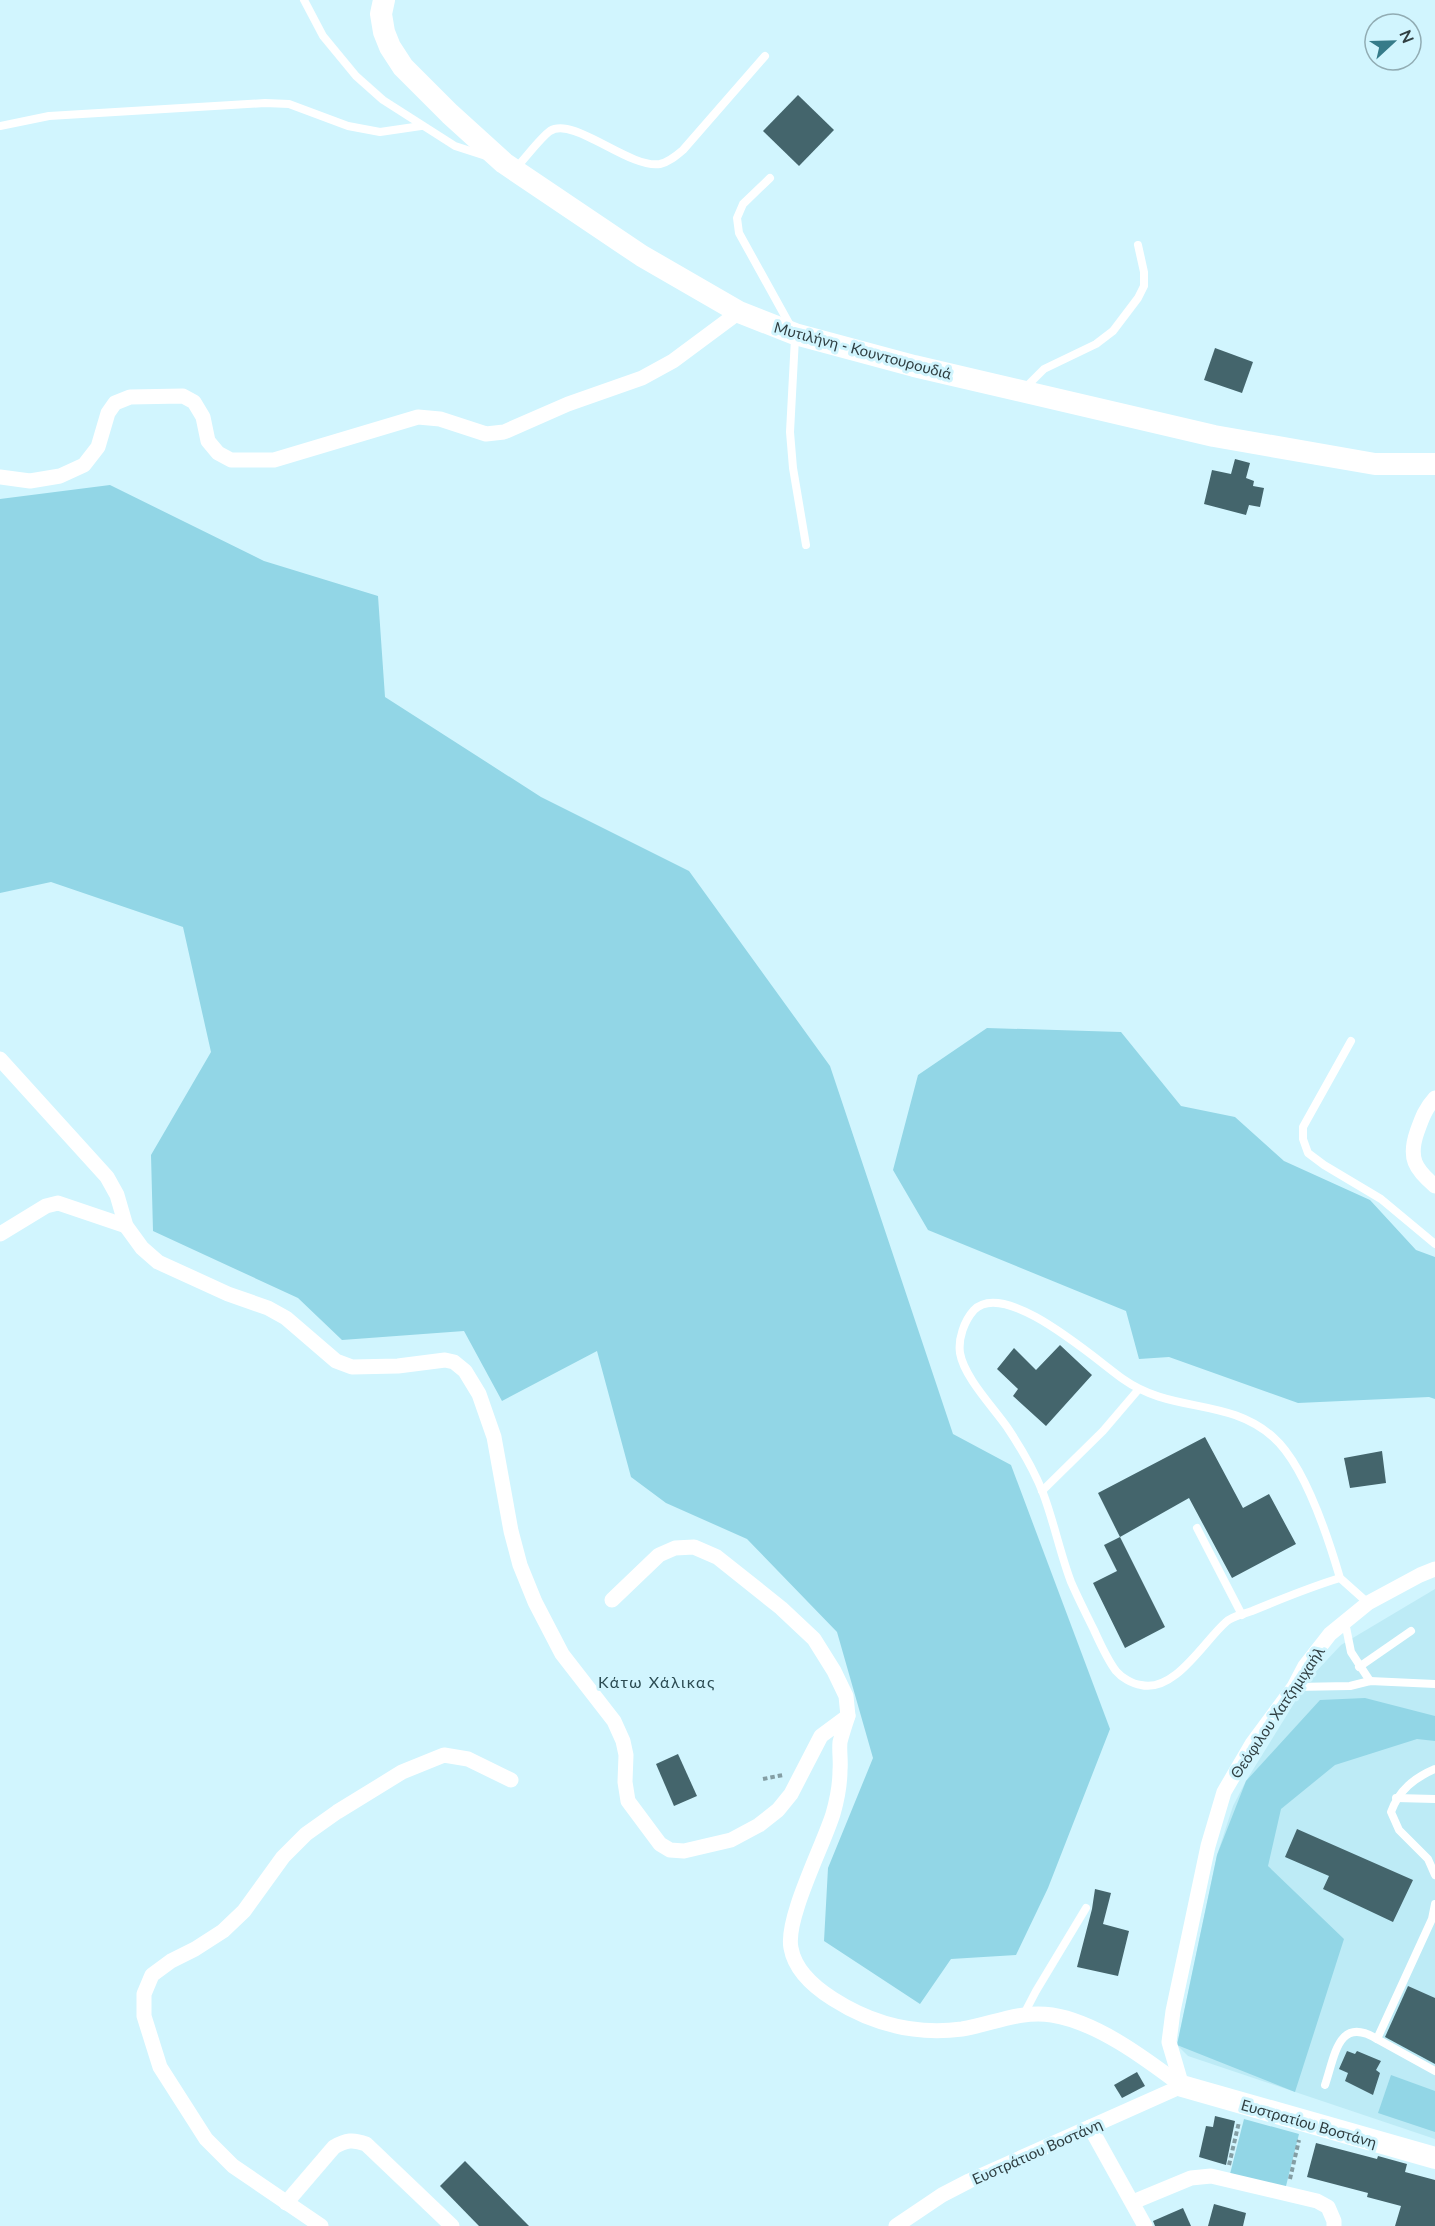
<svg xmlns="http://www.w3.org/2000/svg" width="1435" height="2226" viewBox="0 0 1435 2226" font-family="Lato,sans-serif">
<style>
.built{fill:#bdebf6}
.green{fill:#92d6e6}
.building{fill:#44656c}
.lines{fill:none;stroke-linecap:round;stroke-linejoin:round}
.path{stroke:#849ea4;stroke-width:4;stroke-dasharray:4.5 3;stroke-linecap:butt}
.lane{stroke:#fff;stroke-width:8}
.street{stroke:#fff;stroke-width:15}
.secondary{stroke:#fff;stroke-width:22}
.labels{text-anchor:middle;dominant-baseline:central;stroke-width:6;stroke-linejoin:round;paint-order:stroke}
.street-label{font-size:15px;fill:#303f42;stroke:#d1f5fe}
.neighbourhood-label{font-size:16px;letter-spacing:1.5px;fill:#2b4b52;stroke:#d1f5fe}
</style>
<rect width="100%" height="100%" fill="#d1f5fe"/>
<path class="built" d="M1435 1589V2139L1188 2056 1177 2045 1217 1855 1233 1806 1246 1781 1309 1679 1341 1645Z"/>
<g class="green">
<path d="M110 485 264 561 378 596 385 697 541 797 689 871 830 1066 953 1434 1011 1465 1110 1729 1048 1888 1016 1955 951 1959 920 2004 824 1941 828 1868 873 1758 837 1632 747 1539 666 1503 631 1477 597 1351 502 1401 464 1331 342 1340 298 1298 153 1231 151 1155 211 1052 183 927 51 882 0 893V499Z"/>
<path d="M987 1028 1121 1032 1181 1106 1235 1117 1284 1161 1370 1200 1416 1250 1435 1257V1399L1429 1397 1298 1403 1169 1357 1139 1359 1126 1311 928 1230 893 1170 918 1075Z"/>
<path d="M1365 1698 1435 1716V1741L1417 1739 1335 1765 1281 1809 1268 1866 1344 1939 1295 2092 1177 2045 1217 1855 1246 1781 1320 1700Z"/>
<path d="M1391 2075 1435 2091V2132L1378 2113Z"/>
<path d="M1244 2119 1299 2134 1285 2190 1230 2174Z"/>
</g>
<g class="building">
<path d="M798 95 834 130 799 166 763 131Z"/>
<path d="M1215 348 1253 362 1242 393 1204 380Z"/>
<path d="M1235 459 1250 463 1246 478 1254 481 1253 486 1264 488 1260 507 1249 505 1246 515 1204 504 1212 470 1231 474Z"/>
<path d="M1060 1345 1092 1375 1046 1426 1013 1396 1018 1389 997 1369 1014 1348 1036 1370Z"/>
<path d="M1205 1437 1243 1508 1269 1494 1296 1544 1232 1578 1189 1498 1120 1537 1098 1493Z"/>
<path d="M1382 1451 1386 1483 1350 1488 1344 1458Z"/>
<path d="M1120 1537 1165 1627 1125 1648 1093 1583 1117 1571 1104 1545Z"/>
<path d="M678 1754 697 1796 674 1806 656 1764Z"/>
<path d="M1297 1829 1413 1880 1393 1922 1323 1889 1329 1876 1285 1857Z"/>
<path d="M1095 1889 1111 1893 1103 1924 1129 1931 1118 1976 1077 1967 1092 1909Z"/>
<path d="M1408 1986 1435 1998V2064L1385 2037Z"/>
<path d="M1347 2051 1355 2054 1357 2051 1381 2061 1376 2070 1380 2073 1373 2095 1345 2081 1348 2073 1339 2069Z"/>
<path d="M1137 2072 1145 2086 1122 2098 1114 2085Z"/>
<path d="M1215 2116 1235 2121 1226 2165 1199 2157 1206 2126 1213 2127Z"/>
<path d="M1316 2143 1377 2159 1378 2156 1407 2164 1405 2172 1435 2180V2226H1395L1401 2206 1367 2197 1368 2193 1307 2177Z"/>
<path d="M465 2161 529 2226H479L440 2186Z"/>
<path d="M1214 2204 1246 2213 1243 2226H1208Z"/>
<path d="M1183 2208 1191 2226H1155L1153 2221Z"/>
</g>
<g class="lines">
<g class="path">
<path d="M763 1779 783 1775"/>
<path d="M1229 2165 1239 2122"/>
<path d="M1290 2179 1299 2140"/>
</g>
<g class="lane">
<path d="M304 0 323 36 356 76 383 100 455 146 486 156"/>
<path d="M0 126 49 116 265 103 289 104 348 126 380 132 421 126"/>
<path d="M515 169C524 160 540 138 550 131 574 116 629 169 660 164 669 162 676 156 683 150L765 56"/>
<path d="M770 178 743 204 737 218 739 233 791 327"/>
<path d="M795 338 790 432 793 468 806 545"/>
<path d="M1025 388 1044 369 1096 344 1113 331 1138 298 1144 286V272L1138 245"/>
<path d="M1351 1041 1303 1127V1139L1308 1153 1324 1165 1381 1199 1435 1244"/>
<path d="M1042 1491 1103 1431 1138 1390"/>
<path d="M1197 1528 1242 1615"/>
<path d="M1340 1578C1328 1537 1304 1464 1273 1437 1228 1397 1172 1414 1123 1379 1096 1360 1005 1278 974 1310 964 1321 958 1339 960 1353 964 1377 993 1407 1007 1427 1021 1448 1034 1470 1043 1493 1054 1522 1060 1553 1071 1582 1078 1598 1086 1614 1094 1630 1100 1643 1107 1659 1116 1671 1121 1677 1132 1684 1141 1685 1175 1693 1204 1641 1226 1622 1232 1616 1244 1614 1252 1611 1281 1599 1310 1587 1340 1578L1368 1603"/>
<path d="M1345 1622 1351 1652 1370 1681"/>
<path d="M1359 1667 1411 1631"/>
<path d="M1294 1687 1350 1686 1370 1681 1435 1684"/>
<path d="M1435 1769C1414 1778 1399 1790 1391 1812L1399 1830 1428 1859 1435 1875"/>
<path d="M1396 1798 1435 1799"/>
<path d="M1435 1904 1432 1919 1377 2039 1435 2071"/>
<path d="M1024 2014 1036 1991 1086 1908"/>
<path d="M1325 2085C1335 2056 1338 2015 1377 2039"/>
</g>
<g class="street">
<path d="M0 477 30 481 60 476 84 465 98 447 108 413 115 403 130 397 183 396 194 402 203 417 208 441 218 453 231 460H274L418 417 440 419 486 434 504 432 568 404 642 378 673 361 739 312"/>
<path d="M0 1059 107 1177 117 1195 126 1226 142 1248 158 1262 228 1294 268 1308 286 1318 336 1361 352 1367 398 1366 445 1360 454 1362 465 1371 479 1394 494 1437 511 1531 520 1565 535 1602 562 1654 614 1721 623 1741 626 1755 625 1782 628 1801 660 1844 670 1850 684 1851 731 1840 759 1825 778 1810 791 1794 821 1736 848 1716C845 1725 842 1734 840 1742 839 1751 841 1761 840 1770 840 1785 837 1800 833 1814 823 1846 785 1919 791 1948 795 1971 814 1987 833 1999 872 2024 916 2035 962 2029 993 2024 1020 2010 1052 2015 1097 2022 1146 2059 1182 2086"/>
<path d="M1435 1098C1425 1109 1422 1118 1417 1132 1408 1158 1415 1169 1435 1186"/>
<path d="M0 1234 46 1206 58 1203 126 1226"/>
<path d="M612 1600 659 1555 675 1548 694 1547 717 1557 781 1608 814 1639 834 1671 846 1696 848 1716"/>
<path d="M1182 2086 1169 2042 1173 2011 1208 1846 1224 1792 1252 1744 1294 1687 1305 1666 1330 1634 1368 1603 1420 1575 1435 1569"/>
<path d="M1090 2127 1145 2226"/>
<path d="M1133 2202 1191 2178 1211 2176 1317 2201 1328 2207 1334 2221V2226"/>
<path d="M286 2203 334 2147C346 2140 353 2139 366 2144L452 2226"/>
<path d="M321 2226 233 2166 206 2139 160 2067 144 2016V1994L152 1975 171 1961 195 1949 223 1931 244 1911 283 1857 306 1834 337 1812 402 1772 444 1755 468 1759 511 1780"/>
<path d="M896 2226 942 2195 969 2181 1182 2086"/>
</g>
<g class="secondary">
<path d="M384 0 381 14 384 32 390 47 403 67 450 114 504 163 642 256 739 312 795 334 914 366 1214 436 1375 464H1435"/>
<path d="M1182 2086 1435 2158"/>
</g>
</g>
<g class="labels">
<g class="street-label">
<text transform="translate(863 350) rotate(15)">Μυτιλήνη - Κουντουρουδιά</text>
<text transform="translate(1277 1712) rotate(-56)">Θεόφιλου Χατζημιχαήλ</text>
<text transform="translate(1309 2123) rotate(16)">Ευστρατίου Βοστάνη</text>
<text transform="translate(1037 2151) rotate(-24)">Ευστράτιου Βοστάνη</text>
</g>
<g class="neighbourhood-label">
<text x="657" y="1681">Κάτω Χάλικας</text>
</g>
</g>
<g transform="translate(1393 42) rotate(68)"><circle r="28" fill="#d1f5fe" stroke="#91acb3" stroke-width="1.5"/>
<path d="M0-4.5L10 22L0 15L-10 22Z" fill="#367b89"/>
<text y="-9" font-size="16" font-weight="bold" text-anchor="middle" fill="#303f42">N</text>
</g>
</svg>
